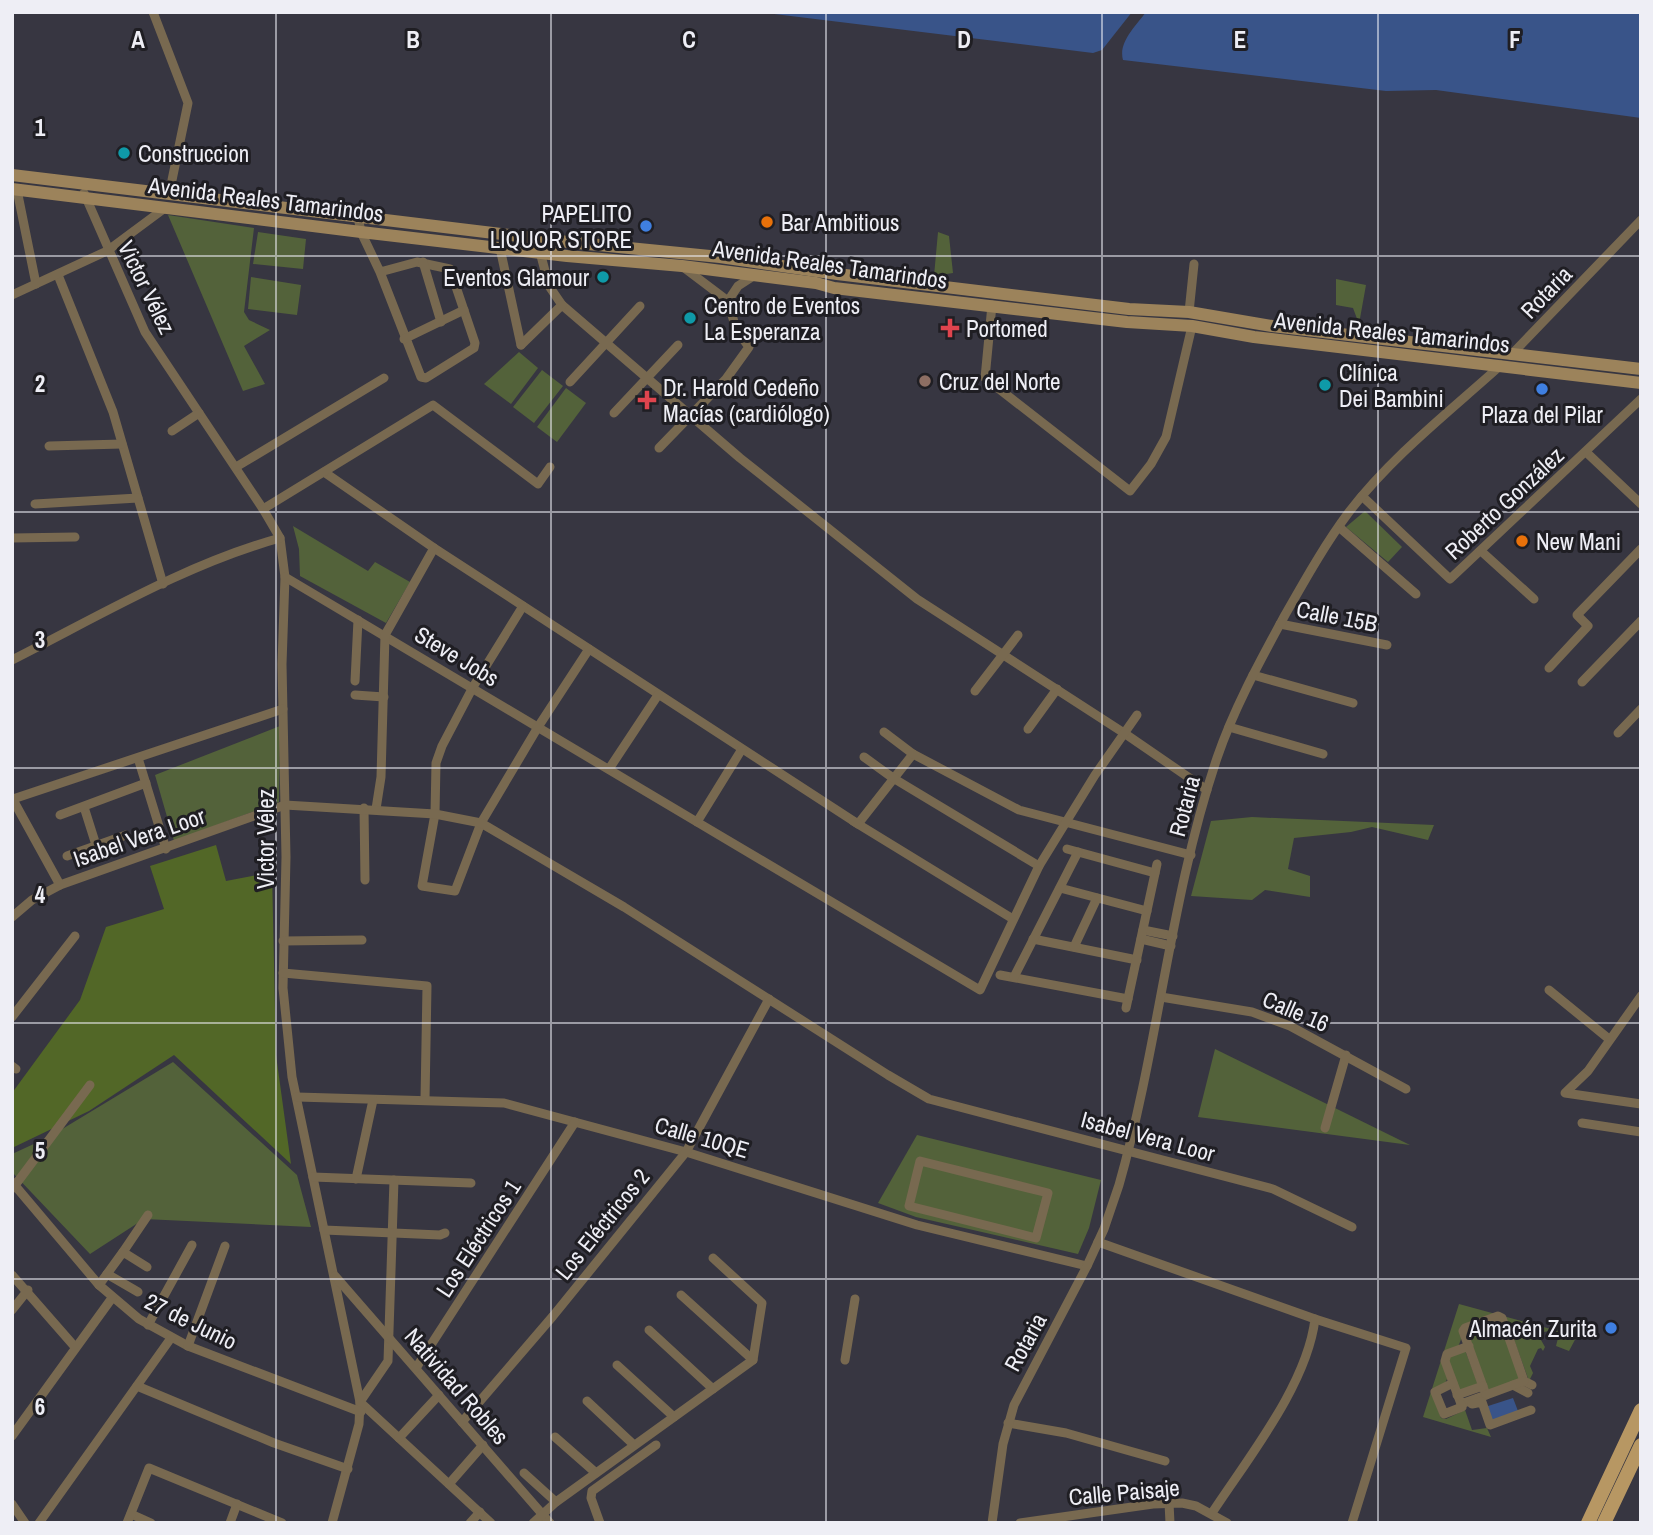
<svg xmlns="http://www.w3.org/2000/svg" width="1653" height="1535" viewBox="0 0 1653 1535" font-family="'Archivo Narrow',sans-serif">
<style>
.green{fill:#53623a}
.forest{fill:#526727}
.water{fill:#395489}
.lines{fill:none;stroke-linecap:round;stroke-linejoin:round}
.street{stroke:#786950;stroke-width:9}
.secondary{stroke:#9c835b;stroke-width:12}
.primary{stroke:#b79763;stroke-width:14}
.grid{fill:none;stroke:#eeeef5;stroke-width:2;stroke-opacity:0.55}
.culture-dot{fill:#0f9aa8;stroke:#1f1e23;stroke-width:2.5}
.food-dot{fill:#e8710a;stroke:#1f1e23;stroke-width:2.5}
.shop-dot{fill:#3f7fe0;stroke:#1f1e23;stroke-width:2.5}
.health-dot{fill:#e0444e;stroke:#1f1e23;stroke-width:2.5}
.education-dot{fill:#8d6e63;stroke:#1f1e23;stroke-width:2.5}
.labels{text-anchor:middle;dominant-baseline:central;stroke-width:6;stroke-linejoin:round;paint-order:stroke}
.poi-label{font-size:23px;fill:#eeeef5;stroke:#1f1e23;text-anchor:start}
.street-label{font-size:23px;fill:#eeeef5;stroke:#1f1e23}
.grid-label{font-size:23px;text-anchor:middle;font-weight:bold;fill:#eeeef5;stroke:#1f1e23;stroke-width:6;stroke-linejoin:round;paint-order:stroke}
</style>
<rect width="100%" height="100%" fill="#373641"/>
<g class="green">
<path d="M168 215 254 228 244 312 249 320 270 330 244 346 265 384 243 391Z"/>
<path d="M258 232 306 239 303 269 253 264Z"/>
<path d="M938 232 949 236 953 273 934 276Z"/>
<path d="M251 277 301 285 297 315 248 309Z"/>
<path d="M1336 279 1366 285 1359 324 1353 308 1336 305Z"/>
<path d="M519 352 538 368 511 404 484 384Z"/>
<path d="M542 370 563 386 534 423 513 407Z"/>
<path d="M566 388 586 403 557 442 537 427Z"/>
<path d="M1365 511 1402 547 1388 562 1346 527Z"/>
<path d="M293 526 368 571 375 562 410 582 386 623 300 576 299 549Z"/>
<path d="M280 726 279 802 174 841 155 775Z"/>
<path d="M1252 817 1434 825 1428 840 1372 827 1351 832 1294 838 1288 869 1310 876V897L1265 890 1252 900 1191 896 1211 821Z"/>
<path d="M1215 1049 1410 1145 1198 1117Z"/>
<path d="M173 1062 297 1175 311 1227 144 1219 90 1254 12 1172V1154L49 1137Z"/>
<path d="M917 1135 1101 1180 1089 1228 1078 1254 916 1217 878 1203Z"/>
<path d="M1459 1304 1577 1336 1569 1351 1556 1346 1558 1338 1549 1331 1544 1332 1541 1340 1545 1347 1543 1351 1541 1348 1538 1349 1530 1366 1533 1373 1529 1381 1506 1318 1464 1325 1462 1337 1458 1347 1447 1351C1449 1376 1452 1379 1433 1396L1441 1418 1446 1419 1465 1410 1472 1430 1487 1428 1491 1437 1423 1417Z"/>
<path d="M1501 1321 1522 1379 1488 1391 1467 1333Z"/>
<path d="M1465 1350 1478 1384 1459 1391 1447 1357Z"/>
<path d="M1107 1487 1108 1500 1085 1502 1084 1489Z"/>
</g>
<path class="forest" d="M216 845 226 881 272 872 276 1055 291 1164 174 1055 89 1111 12 1148V1093L80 1000 106 927 164 909 150 866Z"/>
<g class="water">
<path d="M758 12H1132L1102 50 1093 53Z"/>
<path d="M1146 12H1641V118L1436 90 1386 91 1123 60C1118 42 1136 26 1146 12Z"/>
<path d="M1513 1398 1518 1411 1490 1421 1485 1407Z"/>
</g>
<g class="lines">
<g class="street">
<path d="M153 12 188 103 172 180"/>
<path d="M17 190 36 284"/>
<path d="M84 193 145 332 263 509 280 538 285 577 282 664 286 857 283 988 292 1077 360 1402 359 1424 332 1523"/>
<path d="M358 217 361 232 380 272 421 377 426 378 474 348 475 343 450 269 417 262 380 272"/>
<path d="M500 248 521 345"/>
<path d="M540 252 549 286 562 305 740 458 917 599 1124 733 1207 790"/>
<path d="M423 262 441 322"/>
<path d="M683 267 728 301"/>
<path d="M58 275 113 412 163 584"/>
<path d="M12 295 107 251 165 208"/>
<path d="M992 305 985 378 1130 491 1151 464 1166 437 1192 326"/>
<path d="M1189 312 1194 264"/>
<path d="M404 339 464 310"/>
<path d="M521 345 562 305"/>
<path d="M1511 355 1641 220"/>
<path d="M570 382 640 306"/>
<path d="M614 413 678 345"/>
<path d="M172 431 199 413"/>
<path d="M49 446 122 444"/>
<path d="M659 448 726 379 749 347 736 329 728 301 738 286 755 275"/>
<path d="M1586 452 1641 504"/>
<path d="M236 467 384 378"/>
<path d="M324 472 434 548 858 824 913 754"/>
<path d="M1362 496 1450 579 1641 399"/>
<path d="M35 504 138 498"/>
<path d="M263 509 433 405 538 484 550 467"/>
<path d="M1339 527 1416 594"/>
<path d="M12 538 75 537"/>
<path d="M1481 551 1534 599"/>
<path d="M285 577 697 822 742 749"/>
<path d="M523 606 473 687 442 746 436 763 435 814 422 886 455 891 481 823 538 727 589 649"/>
<path d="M1280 624 1387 645"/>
<path d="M12 660C99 616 186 564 280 538"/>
<path d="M1549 668 1588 626 1577 615 1641 549"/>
<path d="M1253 675 1353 703"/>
<path d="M355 681 358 620"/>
<path d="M1582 682 1641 621"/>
<path d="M975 691 1018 635"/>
<path d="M355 695 384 697"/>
<path d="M1229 727 1323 754"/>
<path d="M1028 729 1057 689"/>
<path d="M884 732 913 754 1019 810 1191 855"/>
<path d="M1618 733 1641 709"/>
<path d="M864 757 893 778 1039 866"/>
<path d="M138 758 166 849"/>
<path d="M609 769 658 695"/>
<path d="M12 798 60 885"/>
<path d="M12 804 13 799 283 709"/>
<path d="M84 807 96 845"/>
<path d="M364 808 365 880"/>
<path d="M376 809 381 777 385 635 434 548"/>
<path d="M60 815 146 783"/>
<path d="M853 821 1013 919"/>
<path d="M697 822 980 990 1039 866 1095 775 1137 715"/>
<path d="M1067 849 1155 873"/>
<path d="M67 856 126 835"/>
<path d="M1060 888 1147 911"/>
<path d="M12 917 32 900 60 885 285 805 435 814 481 823 624 907 888 1075 929 1099 1273 1189 1352 1227"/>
<path d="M1143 930 1173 936"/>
<path d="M1033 939 1137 960"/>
<path d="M1141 939 1171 946"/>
<path d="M283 941 362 940"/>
<path d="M1074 947 1097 898"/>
<path d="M283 973 427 986 425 1100"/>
<path d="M1000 975 1128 999"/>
<path d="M1014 977 1078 852"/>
<path d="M1549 990 1609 1039"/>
<path d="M1641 996 1588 1071 1565 1093 1641 1104"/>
<path d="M1161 997 1252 1012 1290 1026 1406 1089"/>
<path d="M1126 1008 1157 864"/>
<path d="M12 1017 75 936"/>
<path d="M12 1066 16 1069"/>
<path d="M297 1097 504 1103 686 1152 917 1225 1087 1266"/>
<path d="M1582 1123 1641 1132"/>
<path d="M1325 1128 1346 1055"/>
<path d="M920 1161 1048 1193 1036 1238 909 1206Z"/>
<path d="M313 1177 471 1183"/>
<path d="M356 1179 373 1100"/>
<path d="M394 1180 388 1361 360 1402 491 1523"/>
<path d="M12 1182 99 1285 139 1319 188 1346 361 1412"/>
<path d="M13 1188 90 1085"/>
<path d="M324 1230 440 1235 445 1233"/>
<path d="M1098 1242 1315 1319C1307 1385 1248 1458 1212 1513"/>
<path d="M123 1252 148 1215"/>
<path d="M107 1274 138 1292"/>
<path d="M12 1275 75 1347"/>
<path d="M335 1276 550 1523"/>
<path d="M99 1285 123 1252 147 1267"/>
<path d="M681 1295 753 1360"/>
<path d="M12 1310 28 1290"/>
<path d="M1315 1319 1406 1348 1352 1523"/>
<path d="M148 1325 192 1245"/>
<path d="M649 1330 713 1389"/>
<path d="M188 1346 225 1246"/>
<path d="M1469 1346 1447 1354 1445 1361 1461 1404 1486 1395 1463 1331 1465 1328 1498 1316 1502 1318 1524 1381 1532 1385"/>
<path d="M845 1360 855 1299"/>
<path d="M617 1365 674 1417"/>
<path d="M416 1368 575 1122"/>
<path d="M1453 1383 1435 1392 1444 1414 1462 1407 1461 1404"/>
<path d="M1513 1385 1528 1393"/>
<path d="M137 1386 274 1443 348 1469"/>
<path d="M1457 1395 1483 1386"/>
<path d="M1486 1395 1524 1381"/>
<path d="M587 1401 634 1445"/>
<path d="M1472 1404 1482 1402 1490 1425 1531 1410"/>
<path d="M462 1422 553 1316 686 1152 769 999"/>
<path d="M1008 1423 1066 1433 1165 1461"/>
<path d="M12 1436 112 1298"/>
<path d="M555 1437 596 1473"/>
<path d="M399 1438 439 1395"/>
<path d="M524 1473 556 1502"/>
<path d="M449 1484 483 1445"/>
<path d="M1169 1503 1170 1523"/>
<path d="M12 1504 25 1523"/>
<path d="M131 1514 151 1523"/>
<path d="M39 1523 171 1338"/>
<path d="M127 1523 149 1468 282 1523"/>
<path d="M230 1523 237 1504"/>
<path d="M470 1523 480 1512"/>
<path d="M533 1523 556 1502 753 1360 762 1303 713 1258"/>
<path d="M600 1523 591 1498 592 1491 656 1445"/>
<path d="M992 1523 1003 1444 1014 1405 1087 1266 1104 1229 1119 1185C1159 1045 1170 897 1217 758 1234 708 1260 661 1285 615 1305 580 1325 544 1349 512 1392 456 1449 412 1501 365"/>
<path d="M1020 1523 1153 1504 1182 1503 1196 1506 1227 1523"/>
</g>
<g class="secondary">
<path d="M12 175 568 242 720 257 837 274 1129 309 1189 312 1272 326 1641 369"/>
<path d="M12 189 361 232 567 256 682 266 816 283 834 288 1127 322 1192 326 1254 337 1641 383"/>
</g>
<g class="primary">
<path d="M1588 1523 1641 1410"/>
<path d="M1604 1523 1641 1445"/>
</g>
</g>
<path class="grid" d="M276 12V1523M551 12V1523M826 12V1523M1102 12V1523M1378 12V1523M12 256H1641M12 512H1641M12 768H1641M12 1023H1641M12 1279H1641"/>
<g class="culture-dot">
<circle cx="124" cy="153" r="7"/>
<circle cx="603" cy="277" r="7"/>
<circle cx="690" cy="318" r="7"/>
<circle cx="1325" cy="385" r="7"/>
</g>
<g class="food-dot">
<circle cx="767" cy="222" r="7"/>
<circle cx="1522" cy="541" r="7"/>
</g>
<g class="shop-dot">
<circle cx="646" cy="226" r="7"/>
<circle cx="1542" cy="389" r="7"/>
<circle cx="1611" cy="1328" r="7"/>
</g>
<g class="health-dot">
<path d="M946.5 317.5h7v7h7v7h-7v7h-7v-7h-7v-7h7z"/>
<path d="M643.5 389.5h7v7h7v7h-7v7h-7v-7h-7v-7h7z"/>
</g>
<circle class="education-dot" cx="925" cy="381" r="7"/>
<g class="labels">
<g class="poi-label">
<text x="138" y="153">Construccion</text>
<text x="632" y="213" text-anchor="end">PAPELITO<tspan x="632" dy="26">LIQUOR STORE</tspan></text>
<text x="781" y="222">Bar Ambitious</text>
<text x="589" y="277" text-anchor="end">Eventos Glamour</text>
<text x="704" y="305">Centro de Eventos<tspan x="704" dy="26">La Esperanza</tspan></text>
<text x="966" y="328">Portomed</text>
<text x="1339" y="372">Clínica<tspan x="1339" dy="26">Dei Bambini</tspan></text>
<text x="939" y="381">Cruz del Norte</text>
<text x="663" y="387">Dr. Harold Cedeño<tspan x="663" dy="26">Macías (cardiólogo)</tspan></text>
<text x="1542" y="414" text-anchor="middle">Plaza del Pilar</text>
<text x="1536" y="541">New Mani</text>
<text x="1597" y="1328" text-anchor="end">Almacén Zurita</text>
</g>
<g class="street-label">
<text transform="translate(266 199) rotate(7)">Avenida Reales Tamarindos</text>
<text transform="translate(830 264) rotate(8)">Avenida Reales Tamarindos</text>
<text transform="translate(147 287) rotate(64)">Victor Vélez</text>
<text transform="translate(1546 292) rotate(-46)">Rotaria</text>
<text transform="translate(1392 332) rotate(6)">Avenida Reales Tamarindos</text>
<text transform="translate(1504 503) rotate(-43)">Roberto González</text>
<text transform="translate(1337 616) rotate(11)">Calle 15B</text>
<text transform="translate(457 656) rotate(31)">Steve Jobs</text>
<text transform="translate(1184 806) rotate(-75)">Rotaria</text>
<text transform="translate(139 837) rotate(-19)">Isabel Vera Loor</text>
<text transform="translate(265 839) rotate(-90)">Victor Vélez</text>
<text transform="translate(1296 1011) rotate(23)">Calle 16</text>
<text transform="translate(1148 1136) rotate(15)">Isabel Vera Loor</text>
<text transform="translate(702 1137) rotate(16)">Calle 10QE</text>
<text transform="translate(602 1224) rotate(-51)">Los Eléctricos 2</text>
<text transform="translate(478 1238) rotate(-57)">Los Eléctricos 1</text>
<text transform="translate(191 1321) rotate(26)">27 de Junio</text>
<text transform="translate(1025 1342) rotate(-61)">Rotaria</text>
<text transform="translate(457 1386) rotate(49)">Natividad Robles</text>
<text transform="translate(1124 1492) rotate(-5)">Calle Paisaje</text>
</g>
</g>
<g class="grid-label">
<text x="138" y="48">A</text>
<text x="413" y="48">B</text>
<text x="689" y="48">C</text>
<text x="964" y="48">D</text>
<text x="1240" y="48">E</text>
<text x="1515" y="48">F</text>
<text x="40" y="136">1</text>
<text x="40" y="392">2</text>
<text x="40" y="648">3</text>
<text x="40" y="903">4</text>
<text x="40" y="1159">5</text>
<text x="40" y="1415">6</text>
</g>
<rect width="1653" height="1535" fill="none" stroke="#eeeef5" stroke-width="28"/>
</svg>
